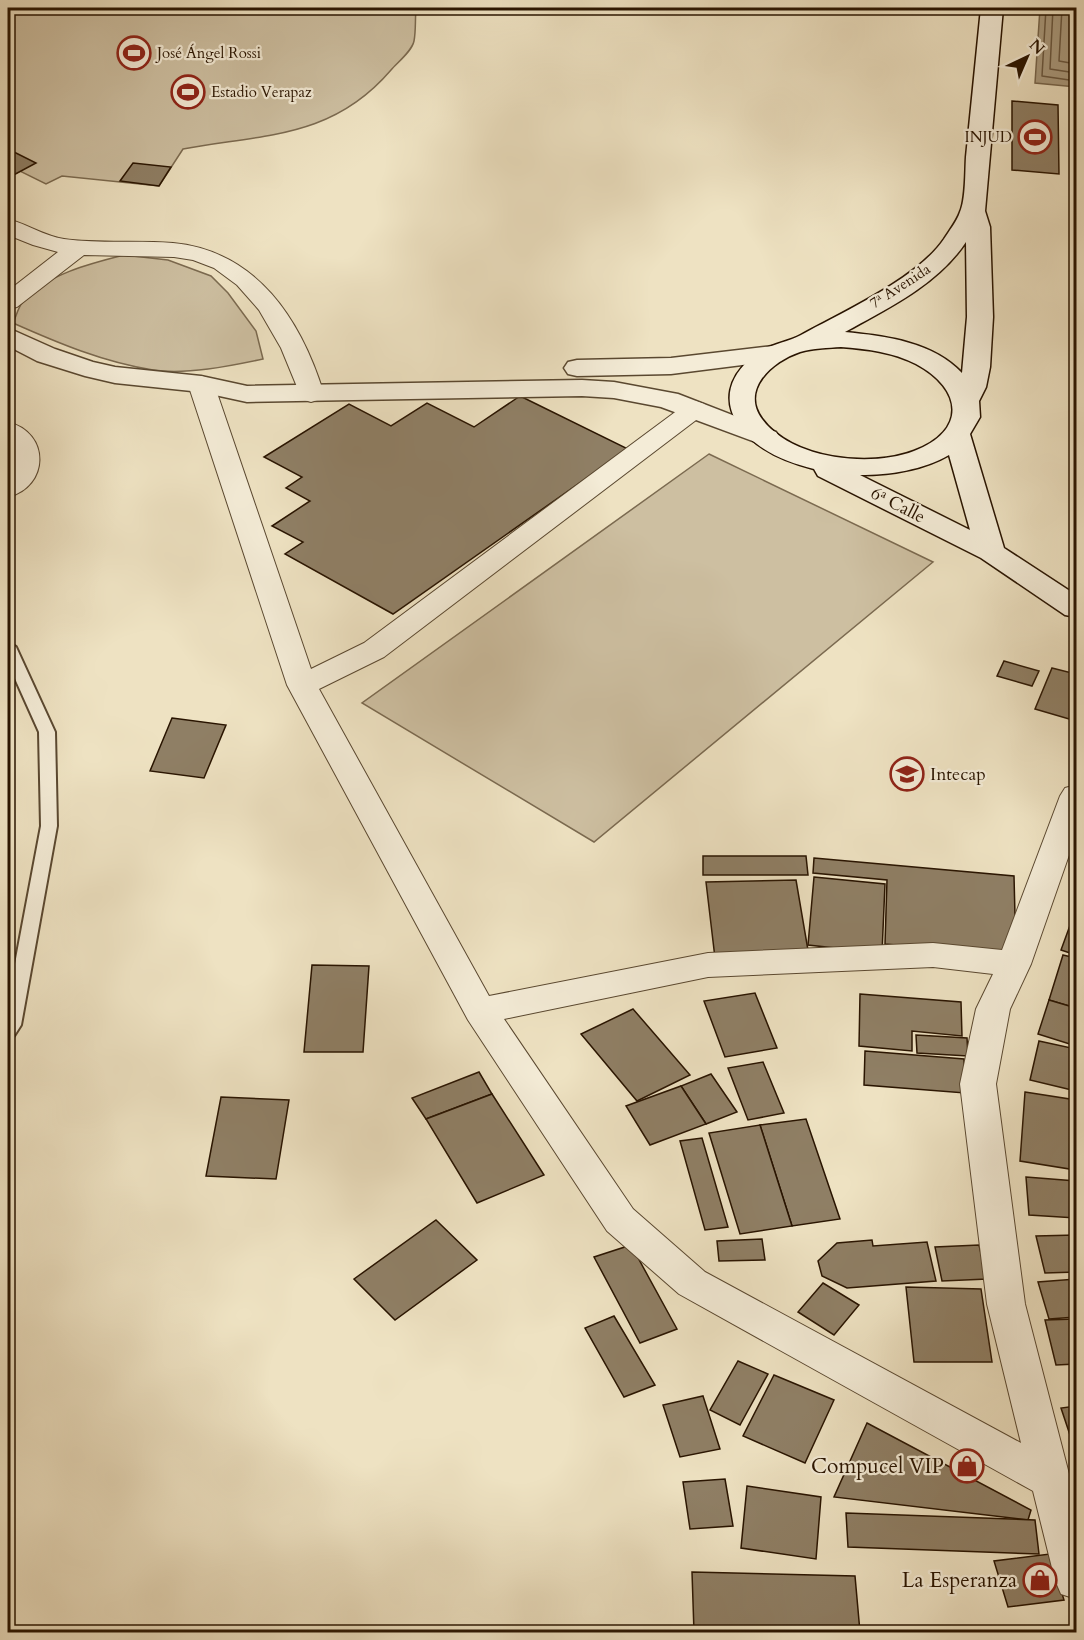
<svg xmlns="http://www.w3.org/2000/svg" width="1084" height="1640" viewBox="0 0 1084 1640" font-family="Cardo,serif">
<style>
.green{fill:#cdbfa1;stroke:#7b6a50;stroke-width:1.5}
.water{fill:#ab9c80;stroke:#77664d;stroke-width:1.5}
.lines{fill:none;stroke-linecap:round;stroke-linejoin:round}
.shore{stroke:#6a5840;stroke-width:1.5}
.building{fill:#8f7f65;stroke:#291400;stroke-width:1.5}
.service-casing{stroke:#5a4830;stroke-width:4}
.minor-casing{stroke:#5a4830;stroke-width:2}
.tertiary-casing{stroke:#5a4830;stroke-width:3}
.secondary-casing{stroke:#291400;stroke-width:3}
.service{fill:#f4ecd7;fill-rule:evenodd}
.minor{fill:#f4ecd7;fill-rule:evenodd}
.tertiary{fill:#f4ecd7;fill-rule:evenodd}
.secondary{fill:#f4ecd7;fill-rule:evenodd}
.labels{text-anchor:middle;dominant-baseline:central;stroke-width:4.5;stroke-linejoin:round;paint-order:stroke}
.far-poi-label{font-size:15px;fill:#291400;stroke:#f4ecd7;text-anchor:start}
.far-street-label{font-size:15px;fill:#291400;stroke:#f4ecd7}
.street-label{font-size:18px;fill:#291400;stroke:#f4ecd7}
.poi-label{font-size:18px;fill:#291400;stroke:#f4ecd7;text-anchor:start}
.near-poi-label{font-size:21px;fill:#291400;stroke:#f4ecd7;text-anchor:end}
</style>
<rect width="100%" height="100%" fill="#eee2c2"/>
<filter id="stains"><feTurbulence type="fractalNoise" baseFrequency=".00333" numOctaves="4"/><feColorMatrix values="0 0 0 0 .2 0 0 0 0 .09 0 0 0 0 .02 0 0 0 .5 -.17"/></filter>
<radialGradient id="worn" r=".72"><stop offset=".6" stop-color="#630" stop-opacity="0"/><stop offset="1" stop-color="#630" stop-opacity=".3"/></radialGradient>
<g class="green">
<path d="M8 8H415L416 9C415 19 416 31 414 41 412 51 398 62 391 70 332 139 264 134 183 149L159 186 62 176 46 184 20 171 8 178Z"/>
<path d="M124 255 168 260 211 276 228 293 256 331 263 359C230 366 186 375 153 370 103 362 58 343 13 323 16 317 18 307 23 302 44 275 92 263 124 255Z"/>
<path d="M709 454 933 562 594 842 362 703Z"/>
</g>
<path class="water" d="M1040 8H1076V87L1035 83Z"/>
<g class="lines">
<g class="shore">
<path d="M1046 8 1042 76 1076 81"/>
<path d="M1053 8 1050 69 1076 73"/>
<path d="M1062 8 1059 61 1076 64"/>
</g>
</g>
<g class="building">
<path d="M1012 101 1058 105 1059 174 1012 170Z"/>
<path d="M8 149 36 163 8 178Z"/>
<path d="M133 163 171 167 159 186 120 181Z"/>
<path d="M520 396 628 449 393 614 285 554 303 542 272 526 310 501 286 488 302 477 264 457 349 404 391 426 427 403 474 427Z"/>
<path d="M1004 661 1039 671 1032 686 997 676Z"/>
<path d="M1052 668 1076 674V721L1035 709Z"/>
<path d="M172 718 226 725 204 778 150 771Z"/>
<path d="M703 856H806L808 875H703Z"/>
<path d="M814 858 1014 876 1016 956 885 944 887 880 813 873Z"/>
<path d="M814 877 885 884 882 953 808 945Z"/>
<path d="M796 880 809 956 715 958 706 882Z"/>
<path d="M1076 909V955L1061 950Z"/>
<path d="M1063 955 1076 958V1008L1049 1000Z"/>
<path d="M312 965 369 966 363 1052H304Z"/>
<path d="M755 993 777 1048 725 1057 704 1001Z"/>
<path d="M860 994 961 1002 962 1036 912 1031V1051L859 1046Z"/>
<path d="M1049 1000 1076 1008V1046L1038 1034Z"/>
<path d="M633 1009 690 1075 637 1101 581 1034Z"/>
<path d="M916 1035 967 1038 968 1056 917 1053Z"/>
<path d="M1039 1041 1076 1049V1091L1030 1080Z"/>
<path d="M865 1051 964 1059 965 1093 864 1085Z"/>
<path d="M763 1062 784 1113 748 1120 728 1068Z"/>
<path d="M479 1072 492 1094 426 1119 412 1098Z"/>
<path d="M711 1074 737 1112 706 1124 681 1086Z"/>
<path d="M681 1086 706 1124 650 1145 626 1106Z"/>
<path d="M1025 1092 1076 1100V1170L1020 1161Z"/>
<path d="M492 1094 544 1175 477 1203 426 1119Z"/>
<path d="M221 1097 289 1100 276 1179 206 1176Z"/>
<path d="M806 1119 840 1219 792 1226 760 1125Z"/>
<path d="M760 1125 792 1226 740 1234 709 1133Z"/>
<path d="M702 1138 728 1227 705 1230 680 1141Z"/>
<path d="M1026 1177 1076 1181V1218L1029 1215Z"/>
<path d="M436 1220 477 1260 395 1320 354 1279Z"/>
<path d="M1076 1235V1272L1045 1273 1036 1236Z"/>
<path d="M762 1239 765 1260 719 1261 717 1241Z"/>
<path d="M872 1240 873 1246 927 1242 936 1281 847 1288 822 1276 818 1261 837 1243Z"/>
<path d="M631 1245 677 1329 640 1343 594 1257Z"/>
<path d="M979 1245 987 1279 942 1281 935 1247Z"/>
<path d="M1076 1279V1317L1049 1319 1038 1282Z"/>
<path d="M823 1283 859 1305 834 1335 798 1312Z"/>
<path d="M906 1287 981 1289 992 1362H914Z"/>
<path d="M614 1316 655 1385 624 1397 585 1328Z"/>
<path d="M1076 1319V1364L1056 1365 1045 1320Z"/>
<path d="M738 1361 768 1374 740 1425 710 1410Z"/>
<path d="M774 1375 834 1400 805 1463 743 1436Z"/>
<path d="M703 1396 720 1449 680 1457 663 1405Z"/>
<path d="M1076 1406V1444H1073L1061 1408Z"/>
<path d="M867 1423 1031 1510 1028 1520 834 1497Z"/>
<path d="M725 1479 733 1526 690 1529 683 1482Z"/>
<path d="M747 1486 821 1497 816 1559 741 1548Z"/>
<path d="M846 1513 1035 1520 1039 1554 848 1547Z"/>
<path d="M1050 1554 1064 1600 1008 1607 994 1561Z"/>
<path d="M692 1572 855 1576 860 1632H694Z"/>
</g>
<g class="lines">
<g class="service-casing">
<path id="service" d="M8 642 16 647 55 732 57 826 21 1025 14 1036 8 1038V1001L41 826 39 732 8 663Z"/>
</g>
<g class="minor-casing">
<g id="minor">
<path d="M8 219C27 224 44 236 64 239 100 244 137 240 173 243 257 251 301 320 324 394L320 399 311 402 302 399 281 348 259 310 237 285 214 268 193 260 174 257 84 255 17 307 8 309V291L58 252 33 245 8 235Z"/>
<path d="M201 376 210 379 214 384 311 669 364 643 686 404 695 401 704 404 708 409 704 414 384 657 319 689 489 996 708 953 933 943 1002 950 1060 796 1065 788 1076 785V835L1031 964 1010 1009 996 1084 1025 1304 1076 1501V1599L1061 1594 1055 1580 1033 1491 679 1294 607 1231 468 1020 287 685 188 384 192 379ZM933 967 993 974 976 1009 960 1084 987 1304 1021 1443 705 1272 633 1209 504 1019 708 977Z"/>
<path d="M8 422C51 433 49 487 8 497V475L15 459 14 452 8 442Z"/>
</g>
</g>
<g class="tertiary-casing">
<g id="tertiary">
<path d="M8 328 55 349 93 362 115 367 201 376 247 386 582 380 614 382 678 394 776 432 780 438 776 444 766 446 661 407 614 398 582 396 247 402 201 392 115 383 85 376 37 361 8 346Z"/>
<path d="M773 346 782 348 786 354 782 360 671 374 577 376 568 374 564 368 568 362 577 360 671 358Z"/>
</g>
</g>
<g class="secondary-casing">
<path id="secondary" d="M981 8H1003L985 211 990 227 993 317 990 367 986 387 979 401 980 417 970 434 1004 548 1076 595V617L1065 615 981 558 818 476 814 469C786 462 755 450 738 424 723 401 729 378 749 360 765 344 784 344 801 335 843 312 918 278 944 239 949 231 957 221 960 212 966 199 965 172 966 157 971 108 976 58 981 8ZM966 242 967 317 962 373C933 342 886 336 845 332 889 308 938 284 966 242ZM841 347C866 349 893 352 916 364 963 389 967 431 914 451 870 468 791 459 762 419 740 389 773 361 800 352 813 348 828 348 841 347ZM949 455 970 530 860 475C890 475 923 470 949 455Z"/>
</g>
<use href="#service" class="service"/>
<use href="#minor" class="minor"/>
<use href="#tertiary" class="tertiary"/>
<use href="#secondary" class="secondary"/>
</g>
<defs>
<g id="stadium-ring" transform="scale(1.725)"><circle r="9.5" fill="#f4ecd7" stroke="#8f2418" stroke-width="1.5"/><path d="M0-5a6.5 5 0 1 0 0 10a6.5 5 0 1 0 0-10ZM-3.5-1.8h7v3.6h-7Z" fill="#8f2418"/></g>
<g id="university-ring" transform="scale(1.725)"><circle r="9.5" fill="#f4ecd7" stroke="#8f2418" stroke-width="1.5"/><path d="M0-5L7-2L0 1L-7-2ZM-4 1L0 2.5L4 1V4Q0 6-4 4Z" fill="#8f2418"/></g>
<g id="shop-ring" transform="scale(1.725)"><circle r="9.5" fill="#f4ecd7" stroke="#8f2418" stroke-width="1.5"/><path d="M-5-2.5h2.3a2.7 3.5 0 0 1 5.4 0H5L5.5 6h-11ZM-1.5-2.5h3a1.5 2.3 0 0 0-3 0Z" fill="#8f2418"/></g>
</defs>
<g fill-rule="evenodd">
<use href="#stadium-ring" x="134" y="53"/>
<use href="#stadium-ring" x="188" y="92"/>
<use href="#stadium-ring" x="1035" y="137"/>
<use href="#university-ring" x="907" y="774"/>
<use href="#shop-ring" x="967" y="1466"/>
<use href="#shop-ring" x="1040" y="1580"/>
</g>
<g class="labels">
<g class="far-poi-label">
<text x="157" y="53">José Ángel Rossi</text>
<text x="211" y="92">Estadio Verapaz</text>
<text x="1012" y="137" text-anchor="end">INJUD</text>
</g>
<g class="far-street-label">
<text transform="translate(900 286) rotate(-33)">7ª Avenida</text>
</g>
<g class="street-label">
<text transform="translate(898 505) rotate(27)">6ª Calle</text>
</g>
<g class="poi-label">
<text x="930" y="774">Intecap</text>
</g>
<g class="near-poi-label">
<text x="944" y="1466">Compucel VIP</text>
<text x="1017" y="1580">La Esperanza</text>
</g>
</g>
<rect width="1084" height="1640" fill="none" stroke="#eee2c2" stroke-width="30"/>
<rect x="9" y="9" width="1066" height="1622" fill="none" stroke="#291400" stroke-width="3"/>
<rect x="15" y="15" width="1054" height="1610" fill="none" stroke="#291400" stroke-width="1.5"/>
<g transform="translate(1027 57) rotate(44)" stroke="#f4ecd7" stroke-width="4.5" paint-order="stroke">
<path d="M0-4.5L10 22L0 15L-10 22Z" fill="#291400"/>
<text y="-9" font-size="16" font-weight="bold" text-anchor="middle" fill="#291400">N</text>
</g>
<rect width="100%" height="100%" filter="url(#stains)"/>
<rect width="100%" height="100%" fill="url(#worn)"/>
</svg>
